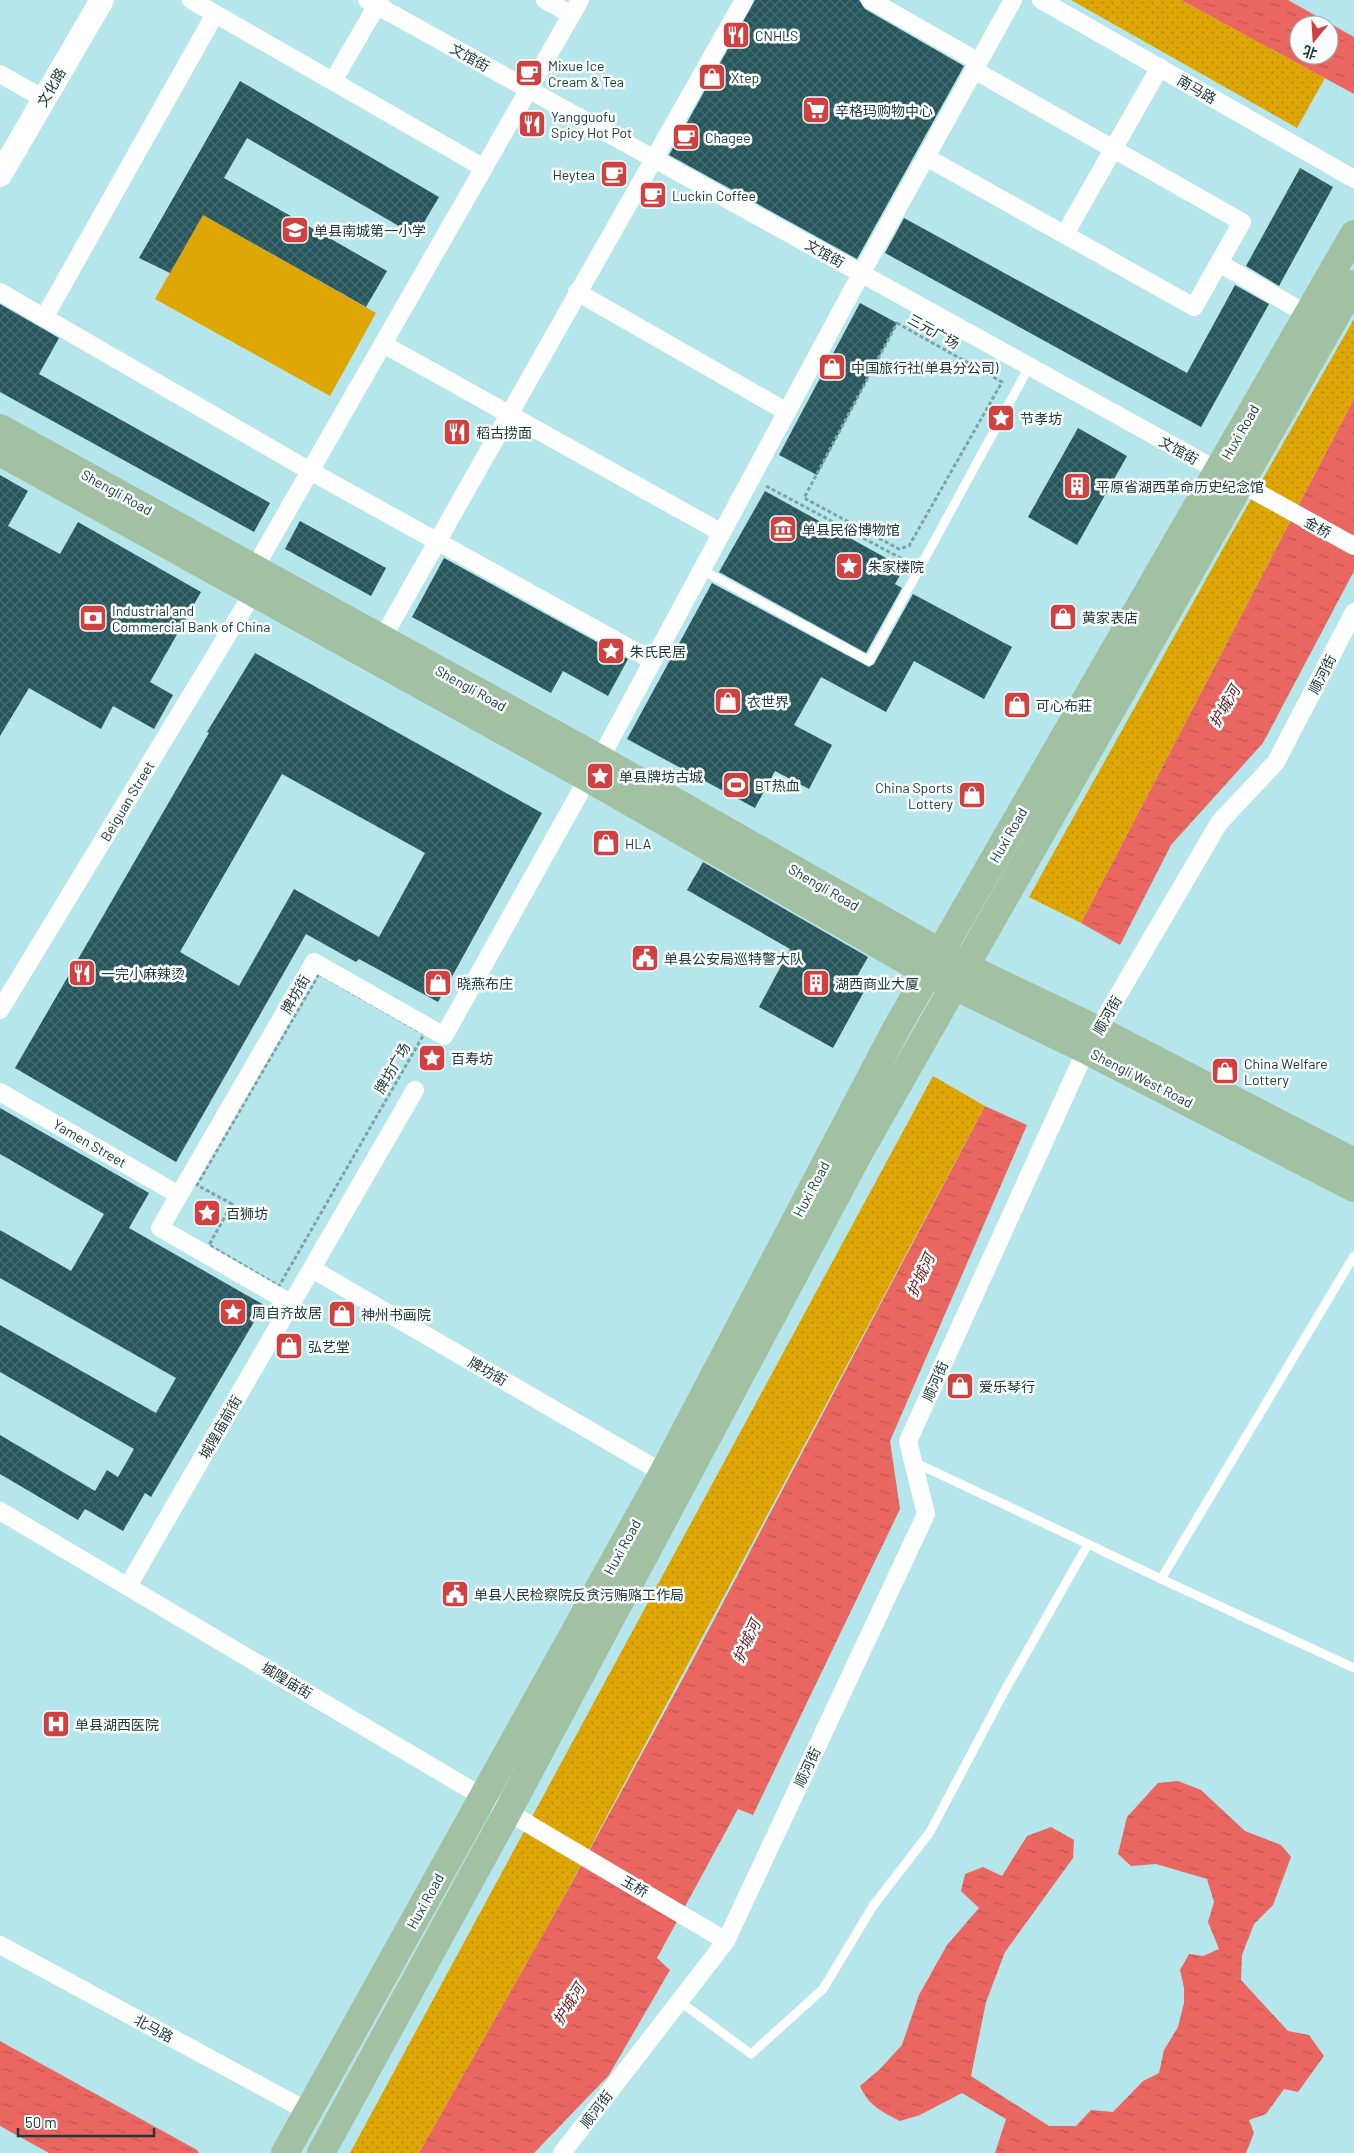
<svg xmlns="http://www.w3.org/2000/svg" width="1354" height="2153" viewBox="0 0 1354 2153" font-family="Barlow,'Noto Sans SC',sans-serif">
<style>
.park{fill:url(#park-dots)}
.pitch{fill:#dea705}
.water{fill:url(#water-ripples);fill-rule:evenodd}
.building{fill:url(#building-cross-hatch);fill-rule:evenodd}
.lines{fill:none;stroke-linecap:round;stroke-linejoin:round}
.path{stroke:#7da3a8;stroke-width:3;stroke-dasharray:4 2.5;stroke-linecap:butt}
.lane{stroke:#fff;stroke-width:9}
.street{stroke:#fff;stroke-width:18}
.secondary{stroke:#fff;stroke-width:24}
.primary{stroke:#a1c1a2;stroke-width:28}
.labels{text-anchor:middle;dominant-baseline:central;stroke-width:5;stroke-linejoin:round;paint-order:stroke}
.poi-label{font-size:14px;fill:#24383a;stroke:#f9fefe;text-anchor:start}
.street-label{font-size:14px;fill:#24383a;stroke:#f9fefe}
.water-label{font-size:15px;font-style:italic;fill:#691618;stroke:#f9fefe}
</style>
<defs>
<pattern id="park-dots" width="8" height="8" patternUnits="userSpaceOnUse" patternTransform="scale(1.25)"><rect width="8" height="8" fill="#dea705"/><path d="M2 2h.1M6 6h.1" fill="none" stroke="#b48907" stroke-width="1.8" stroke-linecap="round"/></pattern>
<pattern id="water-ripples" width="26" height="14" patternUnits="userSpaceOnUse" patternTransform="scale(1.25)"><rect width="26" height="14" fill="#ea6661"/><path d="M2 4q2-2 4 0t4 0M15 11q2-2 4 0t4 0" fill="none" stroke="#bd5551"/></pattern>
<pattern id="building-cross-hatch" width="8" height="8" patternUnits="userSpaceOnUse" patternTransform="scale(1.25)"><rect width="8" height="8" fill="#26565b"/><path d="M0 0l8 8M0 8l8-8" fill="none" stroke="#446c70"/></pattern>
</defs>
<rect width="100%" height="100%" fill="#b4e6ec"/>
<g class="park">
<path d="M1071 0H1181L1325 78 1297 128Z"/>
<path d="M1354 319V399L1081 923 1029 897 1229 538Z"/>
<path d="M933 1076 985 1106 559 1906 419 2153H350Z"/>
</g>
<path class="pitch" d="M203 215 376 313 330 396 155 299Z"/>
<g class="water">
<path d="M1181 0H1288L1354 37V94ZM1299 25H1329V55H1299Z"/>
<path d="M1354 399V571L1263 743 1171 845 1120 945 1081 923Z"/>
<path d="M985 1106 1027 1125 890 1441 900 1509 753 1815 738 1809 657 1958 670 1970 609 2075 534 2153H419L559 1906 687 1671Z"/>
<path d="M1178 1781 1201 1790 1245 1831 1281 1845 1291 1857 1273 1905 1254 1924 1242 1955 1241 1980 1288 2031 1309 2035 1324 2056 1298 2092 1284 2089 1266 2114 1249 2120 1254 2133 1246 2153H995L1006 2119 962 2093 920 2115 900 2121C882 2112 868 2105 860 2086L880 2069 902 2045 919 1995 947 1945 979 1908 961 1891 965 1874 983 1867 1002 1876 1027 1836 1051 1827 1074 1840 1073 1858 1005 1952 986 2002 971 2076 1049 2126H1076L1091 2110 1113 2112 1143 2081 1159 2073 1164 2050 1178 2027 1184 2003V1988L1180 1970 1189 1954 1203 1956 1219 1949 1208 1922 1214 1902 1207 1879 1156 1864 1131 1866 1118 1854 1127 1817 1158 1783Z"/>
<path d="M0 2041 197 2150 199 2153H49L0 2126Z"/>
</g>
<g class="building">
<path d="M755 0H859L865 9 964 66 857 259 669 155Z"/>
<path d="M240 81 439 197 416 236 247 138 224 178 387 271 366 307 203 215 170 273 139 258Z"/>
<path d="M1300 168 1333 187 1279 286 1246 266Z"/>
<path d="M904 218 1187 373 1235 285 1269 304 1201 427 885 253Z"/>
<path d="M860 303 897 323 817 475 779 455Z"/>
<path d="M0 304 59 338 39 374 270 503 254 532 0 392Z"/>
<path d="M1078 428 1127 456 1077 545 1028 517Z"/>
<path d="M0 475 28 491 8 526 60 554 78 522 201 592 150 682 173 695 154 729 113 706 101 729 29 688 0 736Z"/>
<path d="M765 491 904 568 895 584 902 588 866 653 719 572Z"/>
<path d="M300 521 386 568 371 596 285 549Z"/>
<path d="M444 558 628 659 608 696 563 671 551 693 412 617Z"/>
<path d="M712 583 869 667 874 664 913 594 1012 647 984 699 914 661 886 712 821 677 794 725 832 745 809 789 775 771 755 808 627 739Z"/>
<path d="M255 653 542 813 438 1002 359 959 356 962 306 934 176 1162 15 1068 209 733 207 732ZM282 774 425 853 379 937 294 889 239 986 180 952Z"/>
<path d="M703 862 868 957 855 980 867 986 833 1048 759 1007 790 949 687 890Z"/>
<path d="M0 1108 149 1193 129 1228 264 1305 151 1497 145 1493 123 1531 85 1509 78 1520 0 1474V1435L95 1491 107 1470 118 1477 134 1449 0 1372V1325L156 1413 176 1378 0 1278V1230L71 1271 104 1214 0 1154Z"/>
</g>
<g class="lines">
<g class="path">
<path d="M897 323 1002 382 909 546 899 549 804 498Z"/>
<path d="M766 486 908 562"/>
<path d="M319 974 424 1034 279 1286 209 1245 232 1204 197 1185Z"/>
</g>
<g class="lane">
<path d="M702 570 869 661 1029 367"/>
<path d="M914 1462 1088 1544"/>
<path d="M1161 1579 1354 1668"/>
<path d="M679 2001 751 2054 823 1989 873 1906 930 1832 1004 1692 1088 1544 1161 1579 1354 1256"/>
</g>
<g class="street">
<path d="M191 0 484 168"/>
<path d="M367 0 1354 546"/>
<path d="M545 0 572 15"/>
<path d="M870 0 979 62"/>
<path d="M1041 0 1354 179"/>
<path d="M0 74 44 99"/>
<path d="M333 81 380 0"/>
<path d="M926 157 1194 307 1242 222 974 70"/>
<path d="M1065 234 1160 67"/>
<path d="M1219 263 1308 315"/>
<path d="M0 292 310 471 653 661"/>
<path d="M577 292 787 412"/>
<path d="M44 318 215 14"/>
<path d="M383 344 722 533"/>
<path d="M254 569 580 0"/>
<path d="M382 639 744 0"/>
<path d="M600 759 861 274 1013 0"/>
<path d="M0 1010 253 593"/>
<path d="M0 1092 179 1195"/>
<path d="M312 1269 663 1473"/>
<path d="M292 1304 160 1228 314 962 444 1036 588 778"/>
<path d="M0 1511 726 1941"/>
<path d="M128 1586 415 1090"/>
<path d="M0 1945 309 2112"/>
<path d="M562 2153 726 1941 926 1514 908 1441 1086 1050 1219 823 1276 762 1354 612"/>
</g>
<path class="secondary" d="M0 175 102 0"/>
<g class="primary">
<path d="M0 428 600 759 964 966 1098 1030 1354 1162"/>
<path d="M0 452 588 778 928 973 1086 1050 1354 1188"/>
<path d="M285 2153 663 1473 896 1029 1354 234"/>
<path d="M321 2153 508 1811 859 1153 1354 284"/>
</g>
</g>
<defs>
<g id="restaurant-square" transform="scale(1.4375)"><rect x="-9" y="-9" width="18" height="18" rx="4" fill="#d04141" stroke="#f9fefe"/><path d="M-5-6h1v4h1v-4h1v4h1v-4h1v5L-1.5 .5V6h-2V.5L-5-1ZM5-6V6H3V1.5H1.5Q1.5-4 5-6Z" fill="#fff"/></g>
<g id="cafe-square" transform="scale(1.4375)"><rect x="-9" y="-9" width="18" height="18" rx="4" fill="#d04141" stroke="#f9fefe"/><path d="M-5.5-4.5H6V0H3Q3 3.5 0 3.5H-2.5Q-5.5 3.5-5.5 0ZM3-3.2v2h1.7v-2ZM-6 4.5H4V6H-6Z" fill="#fff"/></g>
<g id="shop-square" transform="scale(1.4375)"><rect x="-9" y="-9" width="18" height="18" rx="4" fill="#d04141" stroke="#f9fefe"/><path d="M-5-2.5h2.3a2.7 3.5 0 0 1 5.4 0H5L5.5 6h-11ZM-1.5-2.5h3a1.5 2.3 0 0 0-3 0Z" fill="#fff"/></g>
<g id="supermarket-square" transform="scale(1.4375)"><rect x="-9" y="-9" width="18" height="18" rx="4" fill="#d04141" stroke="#f9fefe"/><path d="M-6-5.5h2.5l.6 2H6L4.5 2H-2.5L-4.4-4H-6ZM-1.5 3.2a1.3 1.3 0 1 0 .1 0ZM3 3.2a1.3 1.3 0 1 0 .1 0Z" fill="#fff"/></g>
<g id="school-square" transform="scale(1.4375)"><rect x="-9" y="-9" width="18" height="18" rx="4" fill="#d04141" stroke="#f9fefe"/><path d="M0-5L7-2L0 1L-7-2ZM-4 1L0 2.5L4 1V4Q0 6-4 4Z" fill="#fff"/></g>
<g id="sight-square" transform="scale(1.4375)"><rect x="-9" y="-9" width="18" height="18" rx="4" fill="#d04141" stroke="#f9fefe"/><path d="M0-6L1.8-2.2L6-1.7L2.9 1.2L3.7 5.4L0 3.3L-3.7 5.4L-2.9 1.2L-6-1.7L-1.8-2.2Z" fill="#fff"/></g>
<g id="building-square" transform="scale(1.4375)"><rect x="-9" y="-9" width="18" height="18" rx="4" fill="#d04141" stroke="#f9fefe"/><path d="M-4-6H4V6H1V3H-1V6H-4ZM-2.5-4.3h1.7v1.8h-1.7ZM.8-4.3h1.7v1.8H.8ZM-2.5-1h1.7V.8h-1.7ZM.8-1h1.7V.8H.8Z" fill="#fff"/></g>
<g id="museum-square" transform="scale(1.4375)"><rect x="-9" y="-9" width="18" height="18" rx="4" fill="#d04141" stroke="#f9fefe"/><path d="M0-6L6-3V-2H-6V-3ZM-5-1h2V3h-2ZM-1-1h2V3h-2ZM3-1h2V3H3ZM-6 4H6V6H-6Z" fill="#fff"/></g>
<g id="bank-square" transform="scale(1.4375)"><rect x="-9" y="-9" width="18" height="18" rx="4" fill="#d04141" stroke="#f9fefe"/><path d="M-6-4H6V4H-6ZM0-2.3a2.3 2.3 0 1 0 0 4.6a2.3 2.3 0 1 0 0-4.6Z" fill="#fff"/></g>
<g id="stadium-square" transform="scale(1.4375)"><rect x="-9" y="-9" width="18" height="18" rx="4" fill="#d04141" stroke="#f9fefe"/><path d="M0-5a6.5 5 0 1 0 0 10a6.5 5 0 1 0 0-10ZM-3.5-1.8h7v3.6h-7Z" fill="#fff"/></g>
<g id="civic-square" transform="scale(1.4375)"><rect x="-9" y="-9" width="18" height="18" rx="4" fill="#d04141" stroke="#f9fefe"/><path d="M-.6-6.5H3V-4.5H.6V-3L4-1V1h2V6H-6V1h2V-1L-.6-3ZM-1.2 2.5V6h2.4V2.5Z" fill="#fff"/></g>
<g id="hospital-square" transform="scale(1.4375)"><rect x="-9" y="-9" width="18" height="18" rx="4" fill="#d04141" stroke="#f9fefe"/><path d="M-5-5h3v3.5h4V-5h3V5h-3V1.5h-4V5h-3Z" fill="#fff"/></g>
</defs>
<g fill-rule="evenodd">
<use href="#restaurant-square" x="736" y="35"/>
<use href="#cafe-square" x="529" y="73"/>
<use href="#shop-square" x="712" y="77"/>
<use href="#supermarket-square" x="816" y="110"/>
<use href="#restaurant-square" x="532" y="124"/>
<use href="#cafe-square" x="686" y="137"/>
<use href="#cafe-square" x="614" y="174"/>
<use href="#cafe-square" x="653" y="195"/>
<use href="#school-square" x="295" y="230"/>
<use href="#shop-square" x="832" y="367"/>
<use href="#sight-square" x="1001" y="418"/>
<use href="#restaurant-square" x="457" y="432"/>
<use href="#building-square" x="1077" y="486"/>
<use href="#museum-square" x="783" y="529"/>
<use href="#sight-square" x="849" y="566"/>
<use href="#shop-square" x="1063" y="617"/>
<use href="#bank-square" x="93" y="618"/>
<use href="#sight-square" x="611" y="651"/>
<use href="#shop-square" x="728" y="701"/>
<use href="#shop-square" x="1017" y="705"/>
<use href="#sight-square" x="600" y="776"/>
<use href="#stadium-square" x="736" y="785"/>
<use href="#shop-square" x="972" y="795"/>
<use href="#shop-square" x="606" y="843"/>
<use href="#civic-square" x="645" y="958"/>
<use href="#restaurant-square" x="82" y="973"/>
<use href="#shop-square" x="438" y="983"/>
<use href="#building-square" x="816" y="983"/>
<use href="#sight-square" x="432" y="1058"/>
<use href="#shop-square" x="1225" y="1071"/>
<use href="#sight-square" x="207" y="1213"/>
<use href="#sight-square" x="233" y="1312"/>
<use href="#shop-square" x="342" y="1314"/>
<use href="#shop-square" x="289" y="1346"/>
<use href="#shop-square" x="960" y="1386"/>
<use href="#civic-square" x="455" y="1594"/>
<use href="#hospital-square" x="56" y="1724"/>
</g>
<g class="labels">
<g class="poi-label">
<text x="755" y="35">CNHLS</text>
<text x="548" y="65">Mixue Ice<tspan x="548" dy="16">Cream &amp; Tea</tspan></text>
<text x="731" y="77">Xtep</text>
<text x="835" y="110">辛格玛购物中心</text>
<text x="551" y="116">Yangguofu<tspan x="551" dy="16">Spicy Hot Pot</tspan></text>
<text x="705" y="137">Chagee</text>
<text x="595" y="174" text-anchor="end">Heytea</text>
<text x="672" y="195">Luckin Coffee</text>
<text x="314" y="230">单县南城第一小学</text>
<text x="851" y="367">中国旅行社(单县分公司)</text>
<text x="1020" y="418">节孝坊</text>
<text x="476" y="432">稻古捞面</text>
<text x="1096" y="486">平原省湖西革命历史纪念馆</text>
<text x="802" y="529">单县民俗博物馆</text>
<text x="868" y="566">朱家楼院</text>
<text x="112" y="610">Industrial and<tspan x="112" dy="16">Commercial Bank of China</tspan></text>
<text x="1082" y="617">黄家表店</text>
<text x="630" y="651">朱氏民居</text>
<text x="747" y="701">衣世界</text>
<text x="1036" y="705">可心布莊</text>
<text x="619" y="776">单县牌坊古城</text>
<text x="755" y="785">BT热血</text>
<text x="953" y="787" text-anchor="end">China Sports<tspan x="953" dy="16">Lottery</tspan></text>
<text x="625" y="843">HLA</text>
<text x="664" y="958">单县公安局巡特警大队</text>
<text x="101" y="973">一完小麻辣烫</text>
<text x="457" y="983">晓燕布庄</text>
<text x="835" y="983">湖西商业大厦</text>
<text x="451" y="1058">百寿坊</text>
<text x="1244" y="1063">China Welfare<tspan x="1244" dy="16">Lottery</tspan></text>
<text x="226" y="1213">百狮坊</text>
<text x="252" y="1312">周自齐故居</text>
<text x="361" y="1314">神州书画院</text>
<text x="308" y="1346">弘艺堂</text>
<text x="979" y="1386">爱乐琴行</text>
<text x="474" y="1594">单县人民检察院反贪污贿赂工作局</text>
<text x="75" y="1724">单县湖西医院</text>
</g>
<g class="street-label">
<text transform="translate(470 57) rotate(29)">文馆街</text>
<text transform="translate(51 87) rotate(-60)">文化路</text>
<text transform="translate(1197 89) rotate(30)">南马路</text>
<text transform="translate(825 253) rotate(29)">文馆街</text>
<text transform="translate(934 331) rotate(29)">三元广场</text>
<text transform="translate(1240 432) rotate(-60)">Huxi Road</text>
<text transform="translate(1179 450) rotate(29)">文馆街</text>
<text transform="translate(117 492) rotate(29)">Shengli Road</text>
<text transform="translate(1318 527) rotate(29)">金桥</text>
<text transform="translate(1322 674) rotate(-63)">顺河街</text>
<text transform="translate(471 688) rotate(29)">Shengli Road</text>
<text transform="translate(127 801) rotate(-59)">Beiguan Street</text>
<text transform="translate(1008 835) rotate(-60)">Huxi Road</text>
<text transform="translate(824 887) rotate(30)">Shengli Road</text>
<text transform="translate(295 994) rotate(-60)">牌坊街</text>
<text transform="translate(1107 1015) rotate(-60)">顺河街</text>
<text transform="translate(392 1068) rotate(-60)">牌坊广场</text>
<text transform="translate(1142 1078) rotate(27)">Shengli West Road</text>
<text transform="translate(90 1143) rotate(30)">Yamen Street</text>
<text transform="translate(811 1189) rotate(-62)">Huxi Road</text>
<text transform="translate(488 1371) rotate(30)">牌坊街</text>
<text transform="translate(935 1381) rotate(-66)">顺河街</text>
<text transform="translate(220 1427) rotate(-60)">城隍庙前街</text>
<text transform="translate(622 1547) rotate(-61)">Huxi Road</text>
<text transform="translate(287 1680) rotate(31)">城隍庙街</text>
<text transform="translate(807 1767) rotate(-65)">顺河街</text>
<text transform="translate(635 1886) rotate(30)">玉桥</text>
<text transform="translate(425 1901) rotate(-61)">Huxi Road</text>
<text transform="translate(154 2028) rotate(28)">北马路</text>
<text transform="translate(596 2109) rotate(-52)">顺河街</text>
</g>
<g class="water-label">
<text transform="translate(1224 706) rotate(-60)">护城河</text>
<text transform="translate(920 1275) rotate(-65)">护城河</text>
<text transform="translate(746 1641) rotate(-65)">护城河</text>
<text transform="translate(568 2004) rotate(-58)">护城河</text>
</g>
</g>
<g transform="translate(1314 40) rotate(198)"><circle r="24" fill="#f9fefe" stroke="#a4afb0"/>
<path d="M0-4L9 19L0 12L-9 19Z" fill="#d04141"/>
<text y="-8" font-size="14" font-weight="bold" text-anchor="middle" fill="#24383a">北</text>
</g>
<path d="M18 2128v8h136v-8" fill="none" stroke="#24383a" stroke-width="2.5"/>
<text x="25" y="2128" font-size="15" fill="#24383a" stroke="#f9fefe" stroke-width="4" paint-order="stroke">50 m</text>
</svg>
